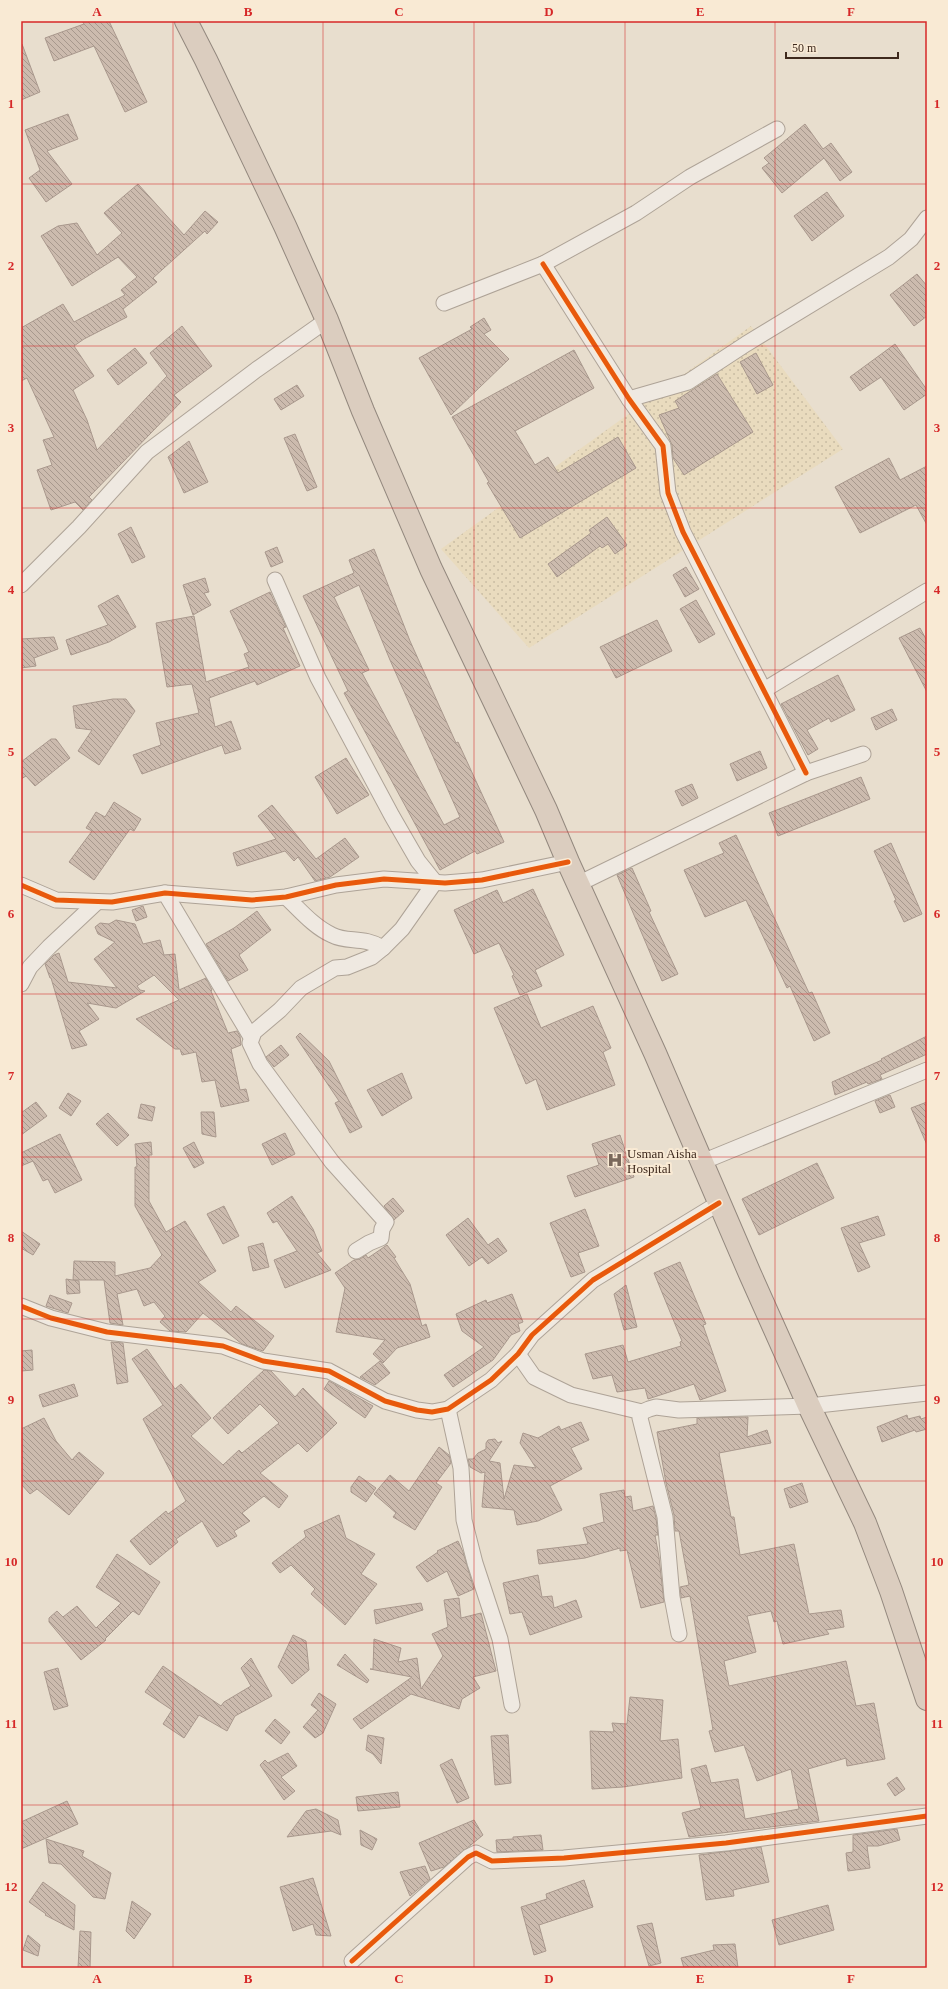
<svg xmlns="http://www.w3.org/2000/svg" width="948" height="1989" viewBox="0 0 948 1989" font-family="Georgia,serif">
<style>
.farmland{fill:url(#farmland-dots)}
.building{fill:url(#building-back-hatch);stroke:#a9988d;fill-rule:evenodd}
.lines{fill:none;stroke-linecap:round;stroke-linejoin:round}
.street-casing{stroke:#aea397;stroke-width:17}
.highway-casing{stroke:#93887e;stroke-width:24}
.street{stroke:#efe9e1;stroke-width:15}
.highway{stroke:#dbcdbf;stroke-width:22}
.cycleway-casing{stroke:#f9ead4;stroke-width:8}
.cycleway{stroke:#e8590c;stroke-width:5}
.grid{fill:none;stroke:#d62828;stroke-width:1;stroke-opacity:0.55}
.labels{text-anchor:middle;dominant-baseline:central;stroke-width:4;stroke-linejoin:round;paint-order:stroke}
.poi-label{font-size:13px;fill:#3e291d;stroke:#f9ead4;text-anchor:start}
.neatline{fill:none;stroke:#d62828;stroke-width:1.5}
.grid-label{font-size:13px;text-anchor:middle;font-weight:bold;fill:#d62828}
</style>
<defs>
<pattern id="farmland-dots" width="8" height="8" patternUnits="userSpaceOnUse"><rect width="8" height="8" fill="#e9dbbe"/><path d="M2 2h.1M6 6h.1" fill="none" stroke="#c9bca3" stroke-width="1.8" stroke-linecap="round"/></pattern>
<pattern id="building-back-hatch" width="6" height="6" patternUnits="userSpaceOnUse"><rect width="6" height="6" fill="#ccbbae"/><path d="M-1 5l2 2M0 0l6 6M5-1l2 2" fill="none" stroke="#a7988d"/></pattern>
</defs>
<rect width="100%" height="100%" fill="#e8dece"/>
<path class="farmland" d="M751 326 843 449 529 648 441 549Z"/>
<g class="building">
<path d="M82 21H109L147 102 125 112 94 46 54 61 45 38 84 24Z"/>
<path d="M22 44 40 92 21 100V45Z"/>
<path d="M68 114 78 139 47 151 72 184 46 202 29 178 40 170 25 130Z"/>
<path d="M805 124 823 149 831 143 852 172 840 181 824 158 782 193 762 168 769 163 764 158Z"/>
<path d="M138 184 184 235 205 211 218 222 207 234 205 231 153 278 157 282 123 309 127 317 84 339 74 346 94 376 73 390 87 420 97 450 167 376 150 353 182 326 212 366 174 395 181 402 89 497 92 500 83 510 75 502 51 510 37 470 52 465 43 440 54 437 27 378 21 381V328L63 304 74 322 125 295 121 290 137 277 118 257 72 286 41 236 58 226 77 223 97 255 122 233 104 213Z"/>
<path d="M827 192 844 216 812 241 794 216Z"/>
<path d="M917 274 927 286V316L914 326 890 295Z"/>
<path d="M484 318 491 330 484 334 509 359 451 415 419 358 472 329 470 327Z"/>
<path d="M895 344 927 390V394L904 410 881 377 860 391 850 377Z"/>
<path d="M135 348 147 363 118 385 107 370Z"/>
<path d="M574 350 594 388 515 431 535 465 548 457 558 473 618 437 636 468 520 538 487 483 489 482 452 417Z"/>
<path d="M756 353 773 385 757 394 740 362Z"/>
<path d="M717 374 753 432 684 475 673 458 672 445 659 415 679 408 675 401Z"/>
<path d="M297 385 304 396 281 410 274 399Z"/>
<path d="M295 434 317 487 307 491 284 438Z"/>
<path d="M189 441 208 482 184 493 168 457Z"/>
<path d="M889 458 900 480 927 466V525L916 505 860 533 835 487Z"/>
<path d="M607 517 627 545 615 554 608 544 602 548 600 546 557 577 548 564 591 533 589 530Z"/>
<path d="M131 527 145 557 132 563 118 534Z"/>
<path d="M277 547 283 562 271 567 265 552Z"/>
<path d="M374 549 410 641 456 743 458 742 504 842 477 854 475 851 440 870 344 693 348 691 303 596 354 573 349 560ZM359 585 390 660 460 817 444 825 362 673 369 670 334 597Z"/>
<path d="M686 567 699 589 685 597 673 575Z"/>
<path d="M205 578 209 592 204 593 211 605 193 615 183 585Z"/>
<path d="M270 592 286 627 283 628 300 666 257 685 255 681 209 698 215 727 231 721 241 749 225 754 222 745 142 774 133 755 161 745 156 723 199 713 192 684 167 687 156 623 194 616 206 682 249 667 244 654 249 652 230 611Z"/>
<path d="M118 595 136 627 109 642 71 655 66 640 108 625 98 606Z"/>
<path d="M696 600 715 634 699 643 680 609Z"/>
<path d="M657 620 672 651 616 678 600 647Z"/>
<path d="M920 628 927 641V692L899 638Z"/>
<path d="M54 637 58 649 34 658 36 666 21 668V639Z"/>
<path d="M838 675 855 710 831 722 829 718 807 730 818 749 808 755 781 704Z"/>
<path d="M113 699H126L135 711 99 765 78 751 92 730 76 728 73 706Z"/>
<path d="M892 709 897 720 876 730 871 718Z"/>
<path d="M51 739H56L70 758 35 786 26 776 21 779V762Z"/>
<path d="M760 751 767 768 737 781 730 764Z"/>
<path d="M346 758 369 795 337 814 315 777Z"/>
<path d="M861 777 870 799 778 836 769 813Z"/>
<path d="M692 784 698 798 682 806 675 791Z"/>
<path d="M114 802 141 819 134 831 130 829 94 880 69 862 92 831 86 828 96 812 105 817Z"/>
<path d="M272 805 316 859 345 838 359 857 330 877 315 881 298 857 294 861 285 851 237 866 233 853 276 839 258 816Z"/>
<path d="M736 835 809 993 812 992 830 1033 814 1041 790 986 787 988 746 900 705 917 684 870 724 853 719 843Z"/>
<path d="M891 843 922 914 904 922 894 901 896 900 874 851Z"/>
<path d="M632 868 651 911 649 912 678 974 662 981 617 875Z"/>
<path d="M533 889 564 955 535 970 542 986 520 995 512 976 514 975 499 943 474 954 454 910 497 890 503 903Z"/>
<path d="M143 906 147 917 136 921 132 910Z"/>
<path d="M257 911 271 930 239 955 248 970 228 981 206 944 234 928Z"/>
<path d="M116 920 135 924 143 944 160 940 164 955 175 954 179 990 206 978 212 990 211 991 228 1033 237 1031 240 1036 241 1045 231 1049 240 1090 246 1089 249 1101 221 1107 215 1080 202 1082 196 1052 182 1055 180 1049H175L136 1019 179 1000 154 975 137 986 140 990 145 991 116 1008 87 1003 99 1019 79 1031 87 1045 72 1049 51 978H50L45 964 54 955 59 953 68 982 117 988 94 959 115 942 98 934 95 927 100 923 109 924Z"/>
<path d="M527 994 541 1028 593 1006 611 1048 603 1052 615 1085 547 1110 536 1079 526 1084 494 1008Z"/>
<path d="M300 1033 329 1061 362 1127 350 1133 335 1103 339 1101 296 1037Z"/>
<path d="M927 1036V1054L880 1075 882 1079 868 1084 867 1082 835 1095 832 1082 882 1060 881 1059Z"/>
<path d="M281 1045 289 1055 274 1067 266 1057Z"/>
<path d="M402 1073 412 1098 382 1116 367 1090Z"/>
<path d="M68 1093 81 1101 71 1116 59 1108Z"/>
<path d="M890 1095 895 1107 880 1113 875 1101Z"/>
<path d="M36 1102 47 1116 21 1135V1113Z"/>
<path d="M927 1102V1145L911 1108Z"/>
<path d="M141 1104 155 1107 152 1121 138 1118Z"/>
<path d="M201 1112H214L216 1137 202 1134Z"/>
<path d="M108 1113 129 1135 117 1146 96 1124Z"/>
<path d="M285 1133 295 1154 272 1165 262 1144Z"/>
<path d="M60 1134 82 1180 55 1193 48 1179 43 1181 33 1161 21 1166V1153Z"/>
<path d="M620 1135 634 1177 575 1197 567 1176 599 1165 592 1144Z"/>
<path d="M151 1142 152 1155H149V1201L166 1232 185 1221 216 1271 198 1282 231 1312 236 1306 274 1336 263 1351 242 1344 203 1313 186 1332 170 1331 160 1322 165 1316 154 1302 144 1306 137 1289 117 1294 123 1325 110 1323 104 1280H73L74 1261 115 1262V1276L150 1268 162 1255 135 1206V1167H137L135 1144Z"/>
<path d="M194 1142 204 1163 194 1168 183 1148Z"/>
<path d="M817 1163 834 1198 759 1235 742 1199Z"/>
<path d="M292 1196 313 1229 322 1251 317 1253 331 1270 285 1288 274 1260 297 1251 277 1221 273 1223 267 1213Z"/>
<path d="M393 1198 404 1211 394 1220 384 1206Z"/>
<path d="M224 1206 239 1236 223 1244 207 1214Z"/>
<path d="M585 1209 599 1246 578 1253 585 1272 571 1277 550 1223Z"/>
<path d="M878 1216 885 1235 859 1243 870 1267 858 1272 841 1228Z"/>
<path d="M468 1218 488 1245 498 1238 507 1251 488 1264 482 1257 469 1266 446 1235Z"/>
<path d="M21 1231 40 1244 33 1255 21 1248Z"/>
<path d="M263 1243 269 1267 253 1271 248 1247Z"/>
<path d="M387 1245 396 1257 394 1258 410 1284 422 1326 426 1324 430 1337 397 1348 383 1363 373 1354 385 1340 336 1332 345 1288 335 1273 354 1260 360 1259 366 1255 368 1258Z"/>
<path d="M680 1262 706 1324 703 1325 726 1391 700 1400 694 1384 648 1399 645 1388 617 1392 612 1375 593 1379 585 1354 623 1345 628 1362 681 1346 680 1342 682 1341 654 1273Z"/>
<path d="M66 1279 79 1281 80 1293 67 1294Z"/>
<path d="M626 1285 637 1327 624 1330 614 1294Z"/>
<path d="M512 1294 523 1322 518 1324 520 1331 511 1335 493 1360 453 1387 444 1375 484 1347 462 1331 456 1314 486 1300 487 1303Z"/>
<path d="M50 1295 72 1303 68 1313 46 1306Z"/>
<path d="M111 1342 123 1343 128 1382 117 1384Z"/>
<path d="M147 1349 175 1389 181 1384 211 1418 191 1436 223 1465 239 1450 242 1453 279 1423 260 1404 228 1434 213 1418 264 1370 271 1371 295 1397 303 1388 337 1423 307 1452 298 1443 260 1473 288 1496 279 1508 264 1496 242 1513 250 1521 234 1531 237 1536 217 1547 202 1521 176 1539 178 1542 150 1565 130 1541 166 1511 168 1514 186 1501 143 1419 163 1405 132 1359Z"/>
<path d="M32 1350 33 1370 21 1371V1351Z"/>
<path d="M380 1361 390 1373 375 1385 360 1377Z"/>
<path d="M329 1381 373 1406 365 1418 324 1389Z"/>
<path d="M74 1384 78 1396 43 1407 39 1395Z"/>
<path d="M907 1415 908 1419 920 1416 921 1419 927 1417V1429L916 1432 915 1430 882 1442 877 1427Z"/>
<path d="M748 1417 747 1437 767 1430 771 1443 719 1453 731 1517H734L740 1555 794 1544 809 1614 841 1610 844 1627 826 1630 829 1634 783 1644 777 1621 774 1622 771 1611 747 1616 756 1652 724 1661 729 1686 846 1661 856 1706 874 1703 885 1759 847 1766 846 1758 808 1769 819 1821 689 1837 682 1813 701 1808 691 1769 706 1765 711 1783 738 1779 745 1819 799 1809 791 1769 757 1781 744 1745 715 1752 709 1731 713 1730 690 1596 681 1598V1596L680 1587 689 1585 679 1531H675L674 1515 666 1483 657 1432 697 1424V1418Z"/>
<path d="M44 1418 56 1441 72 1460 79 1452 104 1473 69 1515 37 1489 30 1494 21 1484V1429Z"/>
<path d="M581 1422 589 1440 571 1448 582 1469 550 1486 562 1510 538 1521 517 1525 514 1510 482 1507 485 1472 481 1473 470 1467 468 1459H473L478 1453 486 1449V1443L488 1440 495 1439 498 1443 502 1441 489 1461 500 1463 504 1499 514 1465 536 1468 520 1443 523 1433 538 1438 559 1426 561 1430Z"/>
<path d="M439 1447 449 1455 451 1463 436 1483 442 1487 415 1530 393 1517 396 1513 374 1494 390 1475 409 1491Z"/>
<path d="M359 1476 376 1488 366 1502 351 1492V1487Z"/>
<path d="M802 1483 808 1502 790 1508 784 1489Z"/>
<path d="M624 1490 625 1497 631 1496 633 1511 653 1506 656 1518 658 1535H655L659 1557 664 1602 641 1608 627 1550 620 1551V1548L585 1558 539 1564 537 1550 588 1544 583 1528 604 1522 600 1494Z"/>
<path d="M339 1515 346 1538 375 1554 361 1574 377 1584 345 1625 311 1594 315 1589 291 1565 280 1573 272 1563 306 1537 304 1531Z"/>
<path d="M458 1541 463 1552 474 1589 458 1596 447 1571 427 1582 416 1567 438 1552 437 1551Z"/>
<path d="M117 1554 160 1582 139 1615 133 1611 105 1639 106 1640 81 1660 49 1622V1618L57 1611 63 1617 77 1606 96 1628 121 1603 96 1587Z"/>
<path d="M538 1575 542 1597 552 1596 554 1608 576 1600 582 1617 530 1635 522 1612 510 1614 503 1583Z"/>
<path d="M459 1598 461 1618 481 1613 496 1671 473 1677 480 1688 462 1699 459 1709 411 1694 361 1729 353 1719 412 1677 370 1669H373L374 1639 401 1648 398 1662 417 1658 421 1689 443 1656 432 1634 448 1627 444 1600Z"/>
<path d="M421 1603 423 1610 376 1624 374 1610Z"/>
<path d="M293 1635 306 1641 309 1670 292 1684 278 1667Z"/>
<path d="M345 1654 369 1680 367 1683 337 1665Z"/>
<path d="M251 1658 272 1696 235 1716 227 1731 199 1715 184 1738 163 1724 172 1710 145 1692 163 1666 221 1706 224 1702 251 1686 241 1668Z"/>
<path d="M58 1668 68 1706 54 1710 44 1672Z"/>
<path d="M319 1693 336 1704 323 1733 315 1738 303 1727 318 1710 311 1705Z"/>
<path d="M630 1697 663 1700 660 1741 678 1739 682 1778 623 1787 592 1789 590 1731 614 1732 612 1723 627 1724Z"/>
<path d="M275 1719 290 1732 281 1744 265 1731Z"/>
<path d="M368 1735 384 1738 381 1764 373 1754 366 1750Z"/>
<path d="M508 1735 511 1783 495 1785 491 1736Z"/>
<path d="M288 1753 297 1766 281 1777 295 1791 284 1800 260 1765 265 1760 268 1763Z"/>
<path d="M452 1759 469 1798 457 1803 440 1765Z"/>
<path d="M897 1777 905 1789 895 1796 887 1784Z"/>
<path d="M398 1792 400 1807 358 1811 356 1797Z"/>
<path d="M67 1801 78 1824 21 1849V1822Z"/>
<path d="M316 1809 338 1820 341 1835 331 1831 287 1837 306 1811Z"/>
<path d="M474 1820 483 1835 444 1867 431 1871 419 1843Z"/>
<path d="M897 1829 900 1840 878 1846H867L870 1868 848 1871 846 1853 853 1852V1835Z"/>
<path d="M360 1830 377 1839 372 1850 361 1845Z"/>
<path d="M541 1835 543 1850 497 1852 496 1840 513 1839V1837Z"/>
<path d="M46 1839 84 1851 82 1856 111 1873 105 1899 93 1897 61 1864 49 1863Z"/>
<path d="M761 1847 769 1882 733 1890 734 1896 706 1900 699 1855Z"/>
<path d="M425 1866 430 1879 410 1896 400 1872Z"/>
<path d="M313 1878 331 1936 316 1935 313 1924 293 1931 280 1887Z"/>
<path d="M584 1880 593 1907 539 1925 546 1951 534 1955 521 1907 547 1899 546 1894Z"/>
<path d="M43 1882 75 1905 74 1930 45 1915 46 1914 29 1902Z"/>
<path d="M132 1901 151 1914 134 1939 126 1931Z"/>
<path d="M828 1905 834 1930 779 1945 772 1920Z"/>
<path d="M652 1923 661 1963 649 1966 637 1926Z"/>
<path d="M80 1931 91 1932 90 1968H78Z"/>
<path d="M28 1935 40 1945 38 1956 23 1950Z"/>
<path d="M735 1944 738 1968H684L681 1958 714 1950 713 1945Z"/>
</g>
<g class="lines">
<g class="street-casing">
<g id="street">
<path d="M543 264 629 399 663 446 668 493 683 532 806 773"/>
<path d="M444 303 543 264 636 213 690 177 777 129"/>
<path d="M629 399 688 382 746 344 889 257 911 239 927 218"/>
<path d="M275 580 318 678 392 816 418 861 435 882 402 929 383 948C364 936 347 943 332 935 314 927 300 910 286 897"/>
<path d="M21 585 79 527 147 452 256 370 327 320"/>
<path d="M764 690 927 591"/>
<path d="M578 884 806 773 863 754"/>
<path d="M21 885 56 900 112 902 165 893 252 900 286 897 336 885 384 879 445 883 482 880 568 862"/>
<path d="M165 893 251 1037"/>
<path d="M21 984 30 967 49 947 97 902"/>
<path d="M702 1162 927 1070"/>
<path d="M356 1251 369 1243 381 1238 382 1229 386 1222 332 1162 260 1064 250 1043 254 1032 280 1010 301 988 335 968 347 967 372 957 383 948"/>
<path d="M21 1306 51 1318 107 1332 223 1346 263 1361 329 1371 385 1401 417 1410 432 1412 448 1409 491 1380 518 1354 532 1335 593 1280 719 1203"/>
<path d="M518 1354 534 1377 571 1395 642 1412"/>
<path d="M448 1409 461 1468 464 1520 475 1563 500 1639 512 1705"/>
<path d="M679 1634 672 1597 665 1517 640 1418 642 1412 649 1409 656 1407 679 1410 809 1406 927 1393"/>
<path d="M352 1961 468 1857 476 1853 492 1861 564 1858 726 1843 927 1816"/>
</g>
</g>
<g class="highway-casing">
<path id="highway" d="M186 21 206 60 285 226 327 320 363 411 431 569 546 810 568 862 655 1053 750 1274 809 1406 865 1523 891 1591 927 1699"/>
</g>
<use href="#street" class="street"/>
<use href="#highway" class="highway"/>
<g class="cycleway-casing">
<g id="cycleway">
<path d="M543 264 629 399 663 446 668 493 683 532 806 773"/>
<path d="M21 885 56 900 112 902 165 893 252 900 286 897 336 885 384 879 445 883 482 880 568 862"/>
<path d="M21 1306 51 1318 107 1332 223 1346 263 1361 329 1371 385 1401 417 1410 432 1412 448 1409 491 1380 518 1354 532 1335 593 1280 719 1203"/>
<path d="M352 1961 468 1857 476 1853 492 1861 564 1858 726 1843 927 1816"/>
</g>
</g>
<use href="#cycleway" class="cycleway"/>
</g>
<path class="grid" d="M173 21V1968M323 21V1968M474 21V1968M625 21V1968M775 21V1968M21 184H927M21 346H927M21 508H927M21 670H927M21 832H927M21 994H927M21 1157H927M21 1319H927M21 1481H927M21 1643H927M21 1805H927"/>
<defs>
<g id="hospital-bare" transform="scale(1.2)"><path d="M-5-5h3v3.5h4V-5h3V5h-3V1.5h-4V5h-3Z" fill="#7a685b" stroke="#f9ead4" stroke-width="2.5" paint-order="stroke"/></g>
</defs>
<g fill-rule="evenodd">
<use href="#hospital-bare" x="615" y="1160"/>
</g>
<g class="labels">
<g class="poi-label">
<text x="627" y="1153">Usman Aisha<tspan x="627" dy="15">Hospital</tspan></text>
</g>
</g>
<rect width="948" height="1989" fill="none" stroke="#f9ead4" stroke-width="44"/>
<path d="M786 52v6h112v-6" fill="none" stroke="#3e291d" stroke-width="2"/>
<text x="792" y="52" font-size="12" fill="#3e291d" stroke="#f9ead4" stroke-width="3" paint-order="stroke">50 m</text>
<rect x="22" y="22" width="904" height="1945" class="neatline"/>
<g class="grid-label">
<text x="97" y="16">A</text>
<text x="248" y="16">B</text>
<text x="399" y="16">C</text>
<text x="549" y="16">D</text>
<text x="700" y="16">E</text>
<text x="851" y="16">F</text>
<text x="11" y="108">1</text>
<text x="937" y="108">1</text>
<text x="11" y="270">2</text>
<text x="937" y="270">2</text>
<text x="11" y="432">3</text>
<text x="937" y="432">3</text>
<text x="11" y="594">4</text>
<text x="937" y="594">4</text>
<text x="11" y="756">5</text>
<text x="937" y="756">5</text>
<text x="11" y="918">6</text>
<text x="937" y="918">6</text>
<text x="11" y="1080">7</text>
<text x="937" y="1080">7</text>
<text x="11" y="1242">8</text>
<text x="937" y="1242">8</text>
<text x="11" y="1404">9</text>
<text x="937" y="1404">9</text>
<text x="11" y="1566">10</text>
<text x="937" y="1566">10</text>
<text x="11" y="1728">11</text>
<text x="937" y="1728">11</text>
<text x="11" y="1891">12</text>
<text x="937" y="1891">12</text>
<text x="97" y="1983">A</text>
<text x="248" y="1983">B</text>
<text x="399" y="1983">C</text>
<text x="549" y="1983">D</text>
<text x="700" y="1983">E</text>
<text x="851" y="1983">F</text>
</g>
</svg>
